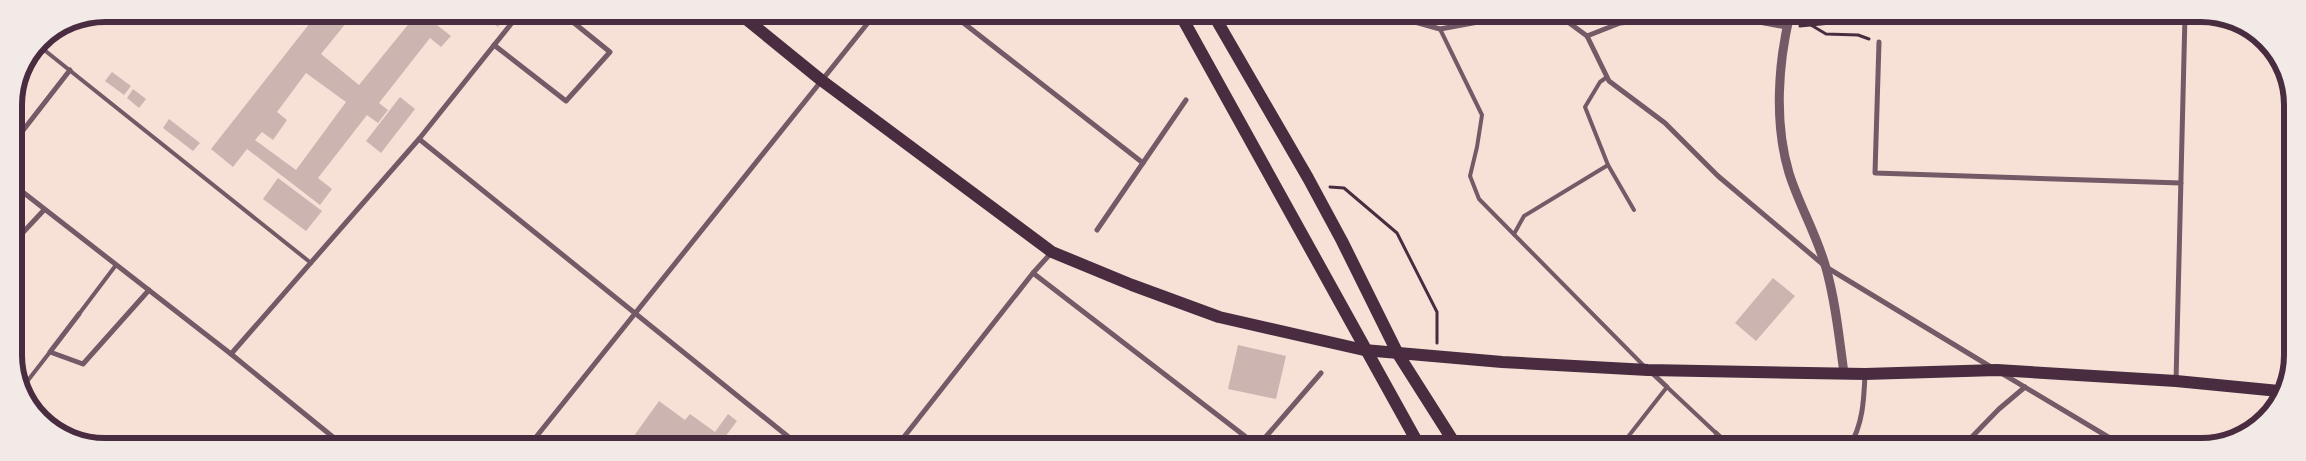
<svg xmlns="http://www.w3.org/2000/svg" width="2306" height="461" viewBox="0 0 2306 461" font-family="Figtree,sans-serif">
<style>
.building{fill:#ccb4b1;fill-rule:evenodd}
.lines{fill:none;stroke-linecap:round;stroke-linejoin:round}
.path{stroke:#4a2c40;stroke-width:3}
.service{stroke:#755966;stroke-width:4}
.minor{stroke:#755966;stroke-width:5}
.tertiary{stroke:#755966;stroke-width:9}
.primary{stroke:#4a2c40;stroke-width:12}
.rim{fill:none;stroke:#4a2c40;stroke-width:6}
</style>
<rect width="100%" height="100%" fill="#f7e1d7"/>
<g class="building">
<path d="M317 14H368L360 24 351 17 321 54 359 85 411 21 403 14H423L451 36 441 47 430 38 379 103 388 110 378 123 367 115 318 178 332 189 320 205 247 149 233 167 211 149ZM306 73 346 102 296 170 255 140 262 132 273 140 287 120 277 112Z"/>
<path d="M435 14H448L442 22 434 16Z"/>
<path d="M481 14H508L498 27Z"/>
<path d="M112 72 131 86 124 95 105 81Z"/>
<path d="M133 89 146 99 139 108 127 98Z"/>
<path d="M400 97 415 109 381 153 366 141Z"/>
<path d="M169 119 200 143 193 151 163 128Z"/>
<path d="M278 178 322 211 306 231 263 199Z"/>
<path d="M1773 278 1795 296 1756 341 1735 323Z"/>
<path d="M1238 345 1286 356 1276 399 1228 389Z"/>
<path d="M659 401 685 420 690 414 715 432 728 414 737 421 722 441 730 447H626Z"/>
</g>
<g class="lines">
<g class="path">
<path d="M1811 25 1826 34 1858 35 1869 39"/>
<path d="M1800 26 1924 14"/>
<path d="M1330 187 1344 188 1397 233 1437 312V343"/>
</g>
<g class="service">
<path d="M1440 29 1482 115 1477 147 1470 176 1479 199 1644 366"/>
<path d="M38 45 311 263"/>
<path d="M1608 165 1634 210"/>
<path d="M1514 234 1524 216 1608 165 1585 107 1600 82 1607 77"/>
<path d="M79 314 116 265"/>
<path d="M22 388 50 352"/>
<path d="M1620 447 1667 387 1716 433"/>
</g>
<g class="minor">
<path d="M952 14 1143 163"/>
<path d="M1386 14 1440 29 1522 14"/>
<path d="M1557 14 1587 36 1609 81 1665 123 1718 176 1826 267 1991 367"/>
<path d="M1587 36 1620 23 1695 16 1743 19 1786 27"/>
<path d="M1879 42 1875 173 2181 183"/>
<path d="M494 45 566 101 610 52 563 14"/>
<path d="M419 139 801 447"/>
<path d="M14 142 70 70"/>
<path d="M15 186 231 354 344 446"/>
<path d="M1097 230 1186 100"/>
<path d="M15 241 44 210"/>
<path d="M1033 273 1259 447"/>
<path d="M79 314 50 352 83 364 149 290"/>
<path d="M231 354 419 139 519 14"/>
<path d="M1651 372 1667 387"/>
<path d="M2003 374 2125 447"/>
<path d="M2176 381 2185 15"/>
<path d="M1716 433 1731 447"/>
<path d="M528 447 875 14"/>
<path d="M896 447 1033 273 1052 252"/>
<path d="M1257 447 1321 373"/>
<path d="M1849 447C1863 425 1864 399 1865 374"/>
<path d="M1962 447 1999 409 2025 387"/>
</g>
<path class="tertiary" d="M1790 14C1778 64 1774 123 1789 173 1799 205 1817 235 1826 268 1836 303 1839 338 1844 373"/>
<g class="primary">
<path d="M740 14 821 80 1052 252 1132 285 1219 317 1364 350 1502 362 1648 370 1865 374 1997 370 2176 381 2279 391"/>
<path d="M1180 14 1420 447"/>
<path d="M1213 14 1308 178 1342 241 1398 354 1457 447"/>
</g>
</g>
<path d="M0 0H2306V461H0ZM105 22H2201A83 83 0 0 1 2284 105V355A83 83 0 0 1 2201 438H105A83 83 0 0 1 22 355V105A83 83 0 0 1 105 22Z" fill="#f1eae7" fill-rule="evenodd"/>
<path class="rim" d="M105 22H2201A83 83 0 0 1 2284 105V355A83 83 0 0 1 2201 438H105A83 83 0 0 1 22 355V105A83 83 0 0 1 105 22Z"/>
</svg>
